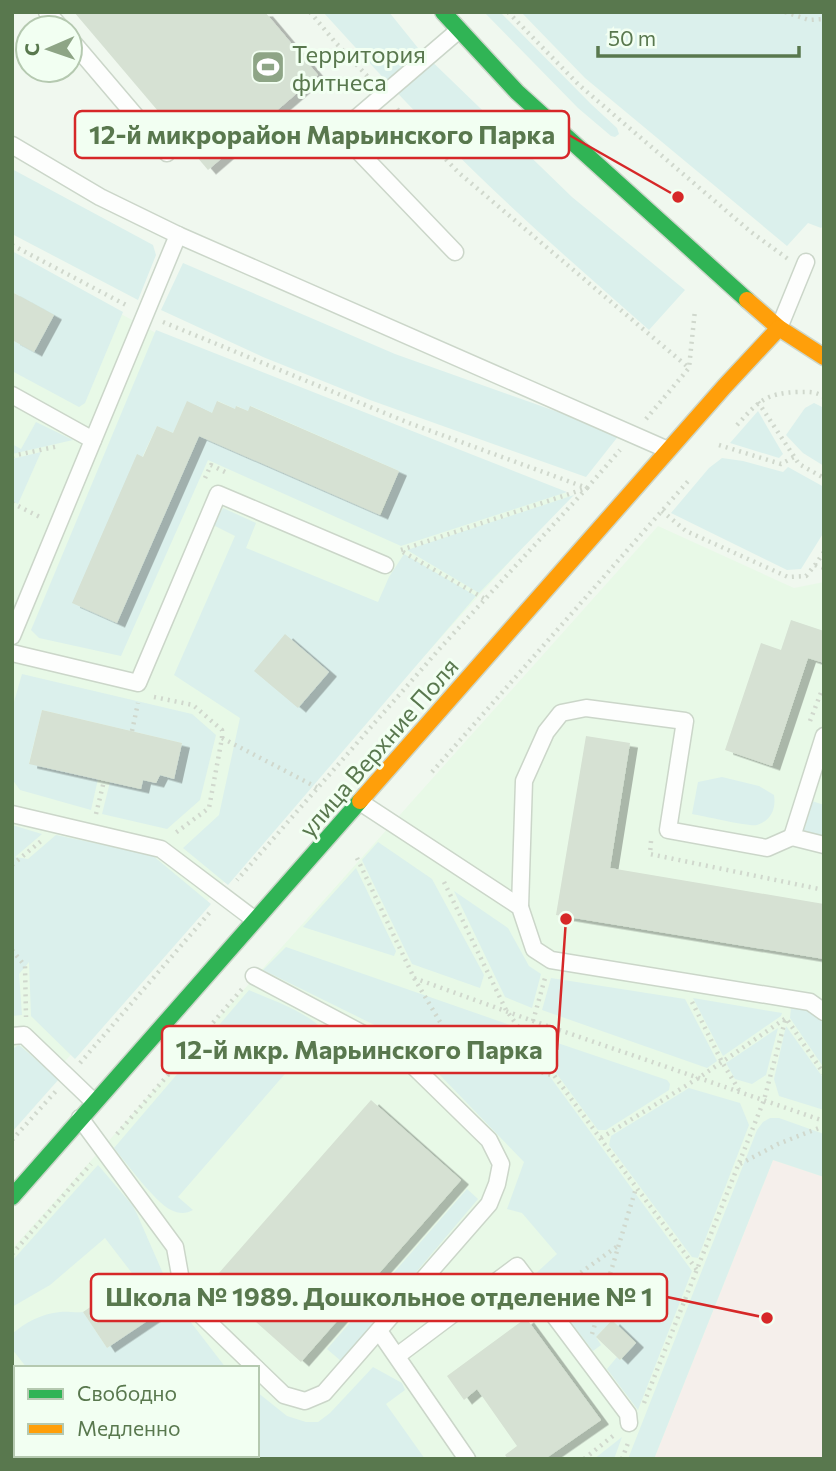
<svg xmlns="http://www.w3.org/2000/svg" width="836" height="1471" viewBox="0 0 836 1471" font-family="Commissioner,sans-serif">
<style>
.residential{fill:#e8f9e7;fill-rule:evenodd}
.education{fill:#f5efeb}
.green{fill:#dbf0ec;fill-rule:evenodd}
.building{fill:#d6e1d3;filter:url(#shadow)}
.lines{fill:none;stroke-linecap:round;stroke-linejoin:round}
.lane-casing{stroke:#cbd6c9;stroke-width:19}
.fast-casing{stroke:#ccd6ca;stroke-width:19}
.slow-casing{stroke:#ccd6ca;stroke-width:19}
.path{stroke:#d0d8cd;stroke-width:4.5;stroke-dasharray:2 5;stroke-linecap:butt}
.lane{stroke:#fdfefd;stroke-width:16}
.fast{stroke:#30b455;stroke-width:16}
.slow{stroke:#ff9f0a;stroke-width:16}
.labels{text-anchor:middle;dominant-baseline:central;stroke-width:6;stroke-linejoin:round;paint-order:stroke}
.poi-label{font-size:24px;fill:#59784e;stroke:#f2fff2;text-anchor:start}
.street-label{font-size:24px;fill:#59784e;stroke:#f2fff2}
.leader{fill:none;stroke:#d62828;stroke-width:2.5}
.callout-dot{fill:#d62828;stroke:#f2fff2;stroke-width:2.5}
.callout{fill:#f2fff2;stroke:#d62828;stroke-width:2.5}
.callout-label{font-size:26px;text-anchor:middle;font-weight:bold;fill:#59784e}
</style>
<defs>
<filter id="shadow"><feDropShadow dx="8" dy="4.5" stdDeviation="0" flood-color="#0004"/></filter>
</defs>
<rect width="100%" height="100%" fill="#f0f8ef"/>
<g class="residential">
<path d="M12 255 156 333 320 403 570 495 444 634 12 1121Z"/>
<path d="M658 526 794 588 824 582V1459H12V1249ZM16 1368H257V1455H16Z"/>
</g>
<path class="education" d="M773 1160 824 1177V1459H654Z"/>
<g class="green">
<path d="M323 12H389L418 48 572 197 685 290 649 330C574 264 498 198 429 126 393 89 358 50 323 12Z"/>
<path d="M484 12H500L591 104 617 128 619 134 615 137 611 136 578 108Z"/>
<path d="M521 12H824V225L821 228 808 223 787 246 585 78Z"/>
<path d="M12 169 153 245 156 255 138 300 12 234Z"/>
<path d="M12 251 123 312 85 403 79 407 12 371V340L34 351 54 315 12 292Z"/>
<path d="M183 263 395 354 620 434 586 477 370 400 263 357 161 310Z"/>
<path d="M156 330 567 492 401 546 208 460 121 656 39 638 31 630ZM218 401 235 409 237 406 248 411 251 406 399 471 381 515 199 436 117 622 73 603 157 426 173 433 187 402 212 413Z"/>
<path d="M814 403 824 408V466L803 453 786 435 805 408Z"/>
<path d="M758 411 783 454 779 458 730 443Z"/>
<path d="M36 422 73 440 12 454V444L21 449Z"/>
<path d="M41 452 18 504 12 501V459Z"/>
<path d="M722 458 743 461 783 472 788 467 824 487V532L801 569 787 570 671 513 709 468Z"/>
<path d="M574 495 479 593 407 550Z"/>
<path d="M223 508 256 523 246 548 378 602 389 577 404 554 476 596 228 885 183 848 219 815 240 718 174 675 235 536 213 525Z"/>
<path d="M22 674 192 714 216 735 200 800 167 829 102 814 110 782 140 789 143 780 156 783 160 775 174 778 182 743 42 710 29 763 98 779 91 810 20 790 12 779V709Z"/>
<path d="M722 777 759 786 774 795C776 808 772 820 757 825 749 827 704 816 692 814L698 782Z"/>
<path d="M812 801 824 805V838L803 833Z"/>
<path d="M12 825 42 834 15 857 28 859 56 835 152 855 211 904 75 1059 31 1016 29 962 19 974 22 1015 12 1016Z"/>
<path d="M378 842 432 879 484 975 480 988 412 964 362 860Z"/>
<path d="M356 868 396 951 394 956 303 927Z"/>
<path d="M454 891 508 928 529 966 541 974 532 1008 505 997Z"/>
<path d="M286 947 513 1026 692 1271 638 1410 607 1369 617 1357 621 1360 636 1342 612 1320 596 1337 601 1345 593 1351 534 1275 557 1254 522 1213 507 1209 524 1162 407 1041 263 970Z"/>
<path d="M551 978 685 999 717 1061 707 1068 542 1010Z"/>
<path d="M249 990C270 1000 337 1020 329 1051 327 1056 322 1061 319 1065L304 1052 178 1197 193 1210C186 1214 179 1214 171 1210 155 1202 127 1164 114 1148Z"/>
<path d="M693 998 782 1013 781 1016 723 1056Z"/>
<path d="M800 1005 821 1020 824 1025V1068L790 1018 791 1008Z"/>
<path d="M786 1026 824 1079V1110L779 1096 774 1079Z"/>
<path d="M778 1028 766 1075 752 1084 735 1079 726 1063Z"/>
<path d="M531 1034 667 1080 670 1084 669 1090 606 1130H598L529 1036Z"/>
<path d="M19 1045 59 1079 12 1132V1049Z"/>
<path d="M689 1088 740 1103 749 1125 698 1258 692 1257 609 1145 611 1136Z"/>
<path d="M770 1118H779L824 1134V1177L773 1160 654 1459H628L757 1130 763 1122Z"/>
<path d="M98 1165 133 1206 137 1214 176 1303 226 1368H27L12 1349V1334C26 1322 41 1314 60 1312 67 1311 75 1313 83 1312L107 1348 164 1309 135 1277 105 1238 50 1285 12 1307V1261Z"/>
<path d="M467 1189 478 1199 341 1361 327 1349Z"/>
<path d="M373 1367 402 1383 405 1390 386 1404 425 1459H124L122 1455H257V1392L287 1416 306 1422H318L330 1413Z"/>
<path d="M622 1437 614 1459H594Z"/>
</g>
<g class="building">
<path d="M74 12H265L318 75 208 170Z"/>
<path d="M12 292 54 315 34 352 12 340Z"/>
<path d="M187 401 212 413 217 401 235 409 236 406 248 411 250 406 399 471 380 515 199 436 117 623 72 603 137 454 143 457 157 426 173 433Z"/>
<path d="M791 620 824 631V663L808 658 772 766 725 750 761 643 781 650Z"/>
<path d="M285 634 329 672 298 708 254 671Z"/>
<path d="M42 710 182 743 174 779 160 775 156 783 143 780 141 789 29 764Z"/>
<path d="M586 736 630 743 610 868 824 904V959L556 915Z"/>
<path d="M371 1100 461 1180 301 1362 211 1282Z"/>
<path d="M141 1273 165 1309 107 1348 83 1312Z"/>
<path d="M526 1318 601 1420 545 1459H508L505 1455 517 1446 477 1389 464 1400 447 1376Z"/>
<path d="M612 1320 636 1343 620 1360 596 1337Z"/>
</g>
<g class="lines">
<g class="lane-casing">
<g id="lane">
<path d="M47 12 61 28"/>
<path d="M70 39 167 153"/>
<path d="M12 145 100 197 178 235 668 450"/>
<path d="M455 252 340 132 459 30"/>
<path d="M779 328 806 262"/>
<path d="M12 395 93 440"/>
<path d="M12 636 178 235"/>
<path d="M12 653 138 683 218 494 385 565"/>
<path d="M824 736 792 837 824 845"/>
<path d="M360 802 520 907 534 949 551 960 810 1002 824 1012"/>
<path d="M12 814 161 849 255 920"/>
<path d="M520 907 524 781 546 732 561 713 586 708 685 721 668 830 767 848 792 837"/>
<path d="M254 976 401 1054 489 1140 501 1164 497 1184 489 1204 324 1393 305 1401 284 1395 257 1369"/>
<path d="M12 1036 24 1035 94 1102"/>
<path d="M80 1118 175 1247 182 1286 202 1316 256 1368"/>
<path d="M379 1331 467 1459"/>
<path d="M397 1356 517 1266 628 1414 629 1423"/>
<path d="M12 1374 16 1379"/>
<path d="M74 1455 76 1459"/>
<path d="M12 1457 16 1454"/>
</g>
</g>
<g class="fast-casing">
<g id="fast">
<path d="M443 12 517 92 747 300"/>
<path d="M12 1197 360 801"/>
</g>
</g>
<g class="slow-casing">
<g id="slow">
<path d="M747 300 779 328 824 357"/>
<path d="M360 801 724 387 779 328"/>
</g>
</g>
<g class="path">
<path d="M310 12 335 42 370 79"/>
<path d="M508 12 579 85 751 232 788 259"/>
<path d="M785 12 809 20 824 19"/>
<path d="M397 109 459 173 689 368"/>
<path d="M12 245 126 305"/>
<path d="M163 322 409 423 587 488 442 646 237 880"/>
<path d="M758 402 799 464 824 478"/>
<path d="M646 419 689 368 695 310"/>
<path d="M737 425C758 402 765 393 798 392 808 392 815 391 824 397"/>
<path d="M719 445 781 464 794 457"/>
<path d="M12 456 59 446"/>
<path d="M205 478 211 465 225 472"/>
<path d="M12 503 40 517"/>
<path d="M662 511 686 531 788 577 806 576 815 565 824 552"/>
<path d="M401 550 587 488 620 450"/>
<path d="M403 552 485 599"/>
<path d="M815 565 824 568"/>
<path d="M154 697 193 705 222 730V738L209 808 174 834"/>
<path d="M810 721 822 690 824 691"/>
<path d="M132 731 138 703"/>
<path d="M222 738 318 788"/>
<path d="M432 772 690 479"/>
<path d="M96 814 104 781"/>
<path d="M651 841 650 854 824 890"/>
<path d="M357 858 414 978 446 1032 455 1042 517 1065 554 1076"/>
<path d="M12 865 41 841"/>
<path d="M444 882 506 1010 697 1270"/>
<path d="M12 950 25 966 26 1017"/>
<path d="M414 978 533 1021 824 1121"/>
<path d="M692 1002 722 1062 739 1090"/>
<path d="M533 1021 545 978"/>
<path d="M80 1063 211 911"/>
<path d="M117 1134 242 989"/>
<path d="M601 1138 700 1077 786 1018 824 1074"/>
<path d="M12 1140 56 1091"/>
<path d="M740 1164 778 1144 824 1126"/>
<path d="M12 1254 91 1164"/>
<path d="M558 1289 619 1245"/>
<path d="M592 1334 636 1188"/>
<path d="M644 1403 764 1100 786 1017"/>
<path d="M584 1459 614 1435"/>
<path d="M622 1459 628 1443"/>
</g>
<use href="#lane" class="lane"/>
<use href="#fast" class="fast"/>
<use href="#slow" class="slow"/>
</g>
<defs>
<g id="stadium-square" transform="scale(1.75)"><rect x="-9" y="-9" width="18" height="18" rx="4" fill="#8ea586" stroke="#f2fff2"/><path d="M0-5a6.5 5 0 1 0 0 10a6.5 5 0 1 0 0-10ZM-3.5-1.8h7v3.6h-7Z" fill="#fff"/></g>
</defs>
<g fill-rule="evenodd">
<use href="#stadium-square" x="268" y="67"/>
</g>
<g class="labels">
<g class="poi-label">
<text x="292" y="53">Территория<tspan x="292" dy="28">фитнеса</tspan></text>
</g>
<g class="street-label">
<text transform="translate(378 747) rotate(-49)">улица Верхние Поля</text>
</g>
</g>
<path class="leader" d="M678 197L569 135M566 919L557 1050M767 1318L667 1297"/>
<g class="callout-dot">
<circle cx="678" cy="197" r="7"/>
<circle cx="566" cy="919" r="7"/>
<circle cx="767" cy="1318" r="7"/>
</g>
<g class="callout">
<rect x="75" y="111" width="494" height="47" rx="7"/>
<rect x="162" y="1026" width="395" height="47" rx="7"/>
<rect x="91" y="1274" width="576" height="47" rx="7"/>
</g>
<g class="callout-label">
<text x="322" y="144">12-й микрорайон Марьинского Парка</text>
<text x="359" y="1059">12-й мкр. Марьинского Парка</text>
<text x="379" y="1306">Школа № 1989. Дошкольное отделение № 1</text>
</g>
<rect width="836" height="1471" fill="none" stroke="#59784e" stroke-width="28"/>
<rect x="14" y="1366" width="245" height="91" fill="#f2fff2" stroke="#b5c9b0" stroke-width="2"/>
<rect x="28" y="1389" width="35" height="10" fill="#30b455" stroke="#b5c9b0" stroke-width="2"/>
<text x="77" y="1401" font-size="21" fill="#59784e">Свободно</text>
<rect x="28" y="1424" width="35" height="10" fill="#ff9f0a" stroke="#b5c9b0" stroke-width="2"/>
<text x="77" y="1436" font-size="21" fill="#59784e">Медленно</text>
<g transform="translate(49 49) rotate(268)"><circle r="33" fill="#f2fff2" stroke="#b5c9b0" stroke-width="2"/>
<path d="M0-5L12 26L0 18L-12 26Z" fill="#8ea586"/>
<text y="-10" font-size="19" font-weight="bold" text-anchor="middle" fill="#59784e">С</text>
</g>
<path d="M598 46v10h201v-10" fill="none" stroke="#59784e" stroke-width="3.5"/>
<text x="608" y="46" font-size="21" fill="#59784e" stroke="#f2fff2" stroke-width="5" paint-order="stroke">50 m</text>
</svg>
